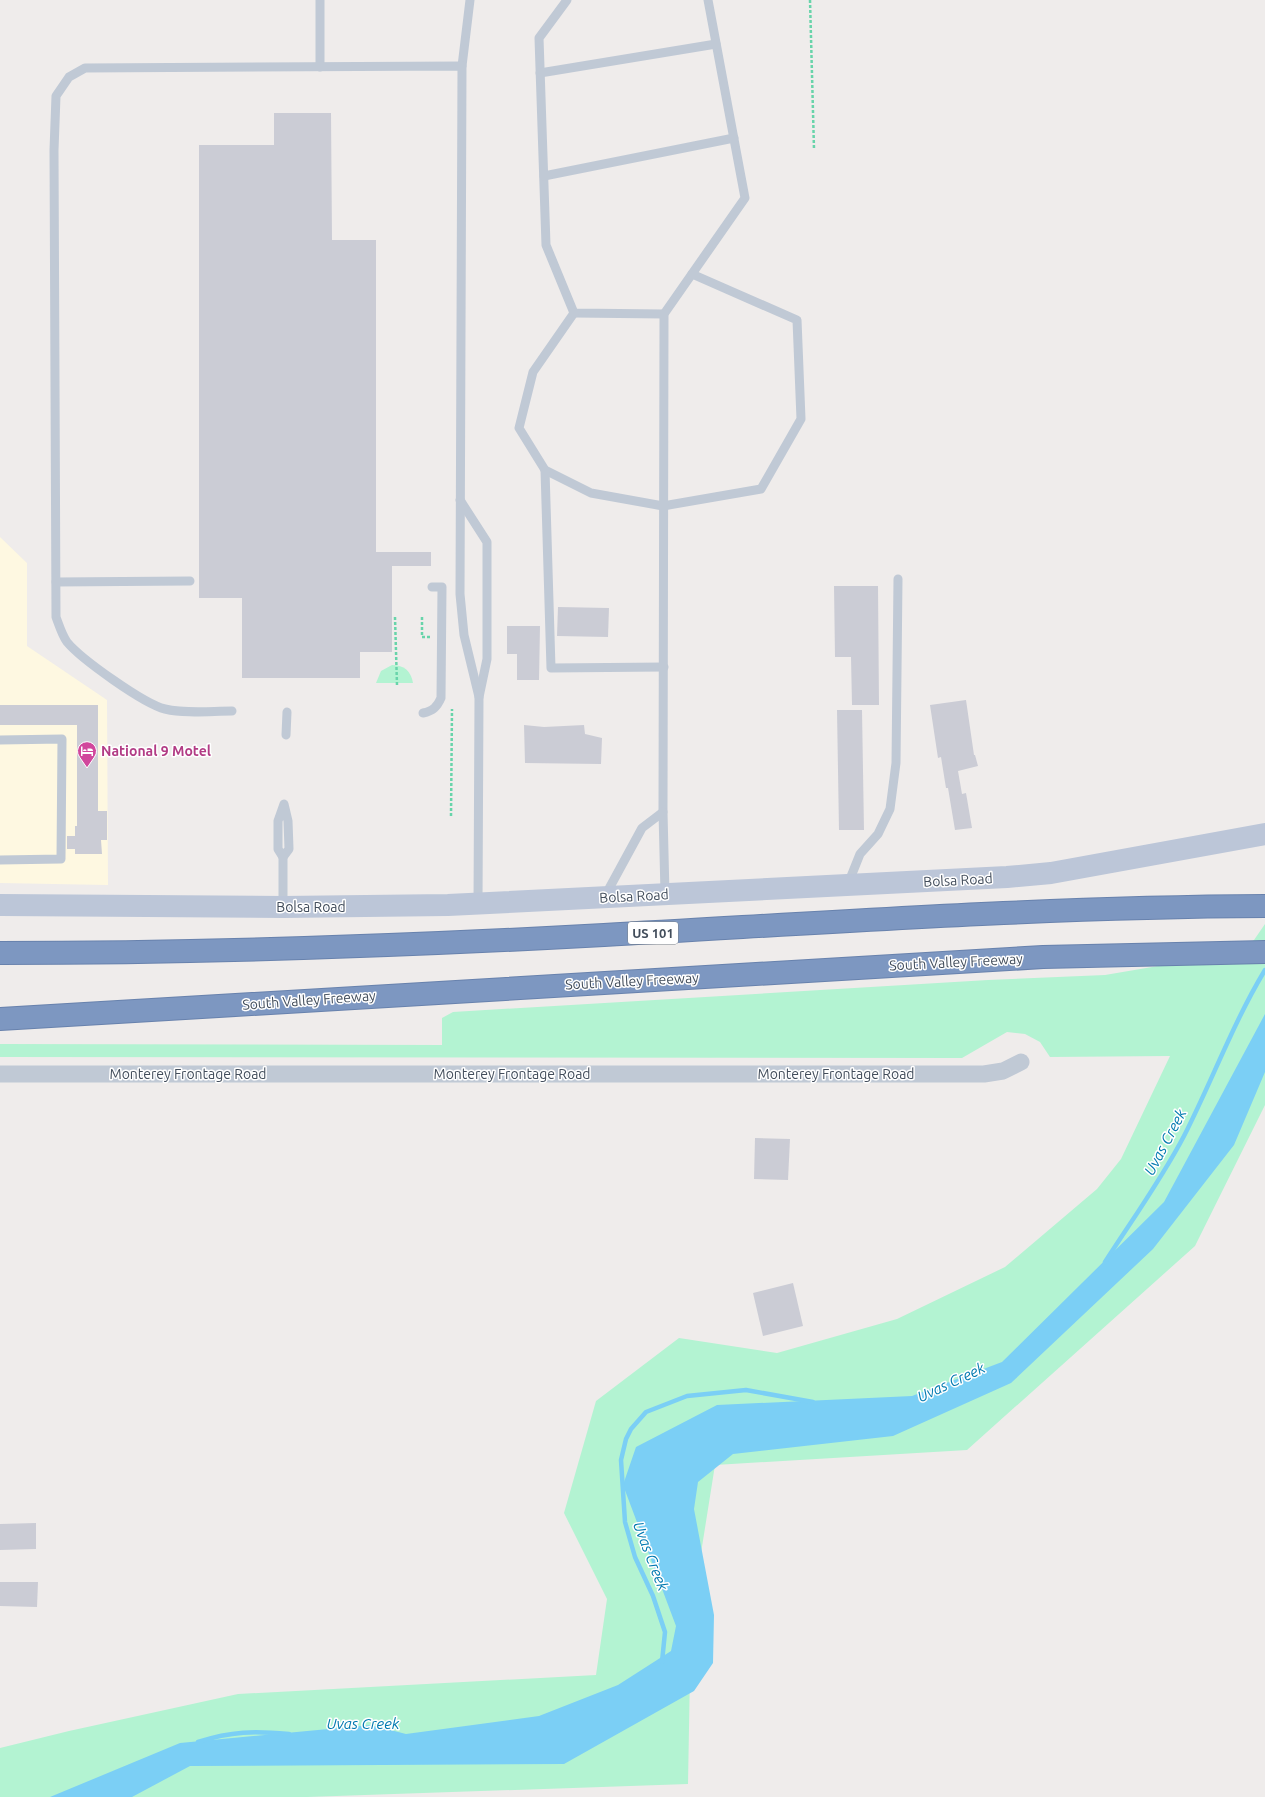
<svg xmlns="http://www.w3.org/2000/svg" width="1265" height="1797" viewBox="0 0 1265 1797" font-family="Ubuntu,sans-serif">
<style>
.commercial{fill:#fef8e1}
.green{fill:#b3f3d2}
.water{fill:#7bcff5}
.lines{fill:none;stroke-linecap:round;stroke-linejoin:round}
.stream{stroke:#7bcff5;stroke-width:4.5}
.building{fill:#cbccd5}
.motorway-casing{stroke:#6882ad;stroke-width:24}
.path{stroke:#68d4aa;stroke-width:2.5;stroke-dasharray:3 2;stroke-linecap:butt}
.service{stroke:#c0c9d5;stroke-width:9}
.minor{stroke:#c0c9d5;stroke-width:17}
.secondary{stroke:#bcc6d8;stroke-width:22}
.motorway{stroke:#7d97c1;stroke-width:22}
.labels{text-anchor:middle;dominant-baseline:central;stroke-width:3;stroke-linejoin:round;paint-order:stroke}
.shield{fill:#fff;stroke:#7b828c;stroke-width:1}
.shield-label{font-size:13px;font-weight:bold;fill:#424d5b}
.hotel-label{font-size:14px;font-weight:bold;fill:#b23c85;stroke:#fff;text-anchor:start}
.street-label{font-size:14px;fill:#424d5b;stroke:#fff}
.water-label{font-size:15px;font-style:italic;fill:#0079b0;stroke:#fff}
</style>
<rect width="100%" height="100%" fill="#efeceb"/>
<path class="commercial" d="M0 537 27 563V646L107 700 108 885 0 883Z"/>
<g class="green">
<path d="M392 665C404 665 411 671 413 683H376L381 671Z"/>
<path d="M1265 924V1105L1195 1246 967 1450 715 1465 691 1616 688 1784 307 1797H0V1748L69 1731 238 1694 596 1675 607 1599 564 1513 596 1401 679 1338 777 1353 897 1319 1005 1267 1097 1189 1121 1159 1170 1056 1050 1057 1040 1042 1025 1034 1007 1032 962 1058 0 1057V1044L442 1045V1018L453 1012 988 980 1105 975 1158 966 1221 963 1254 940Z"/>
</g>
<path class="water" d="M1265 1014V1072L1234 1145 1153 1249 1011 1383 893 1436 733 1454 698 1482 694 1509 714 1615 713 1663 694 1691 564 1764 190 1766 132 1797H50L180 1743 371 1725 406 1734 539 1716 618 1685 671 1651 676 1626 623 1485 636 1447 717 1405 912 1396 1002 1362 1164 1202Z"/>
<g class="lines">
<g class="stream">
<path d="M1105 1262C1132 1220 1161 1180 1184 1136 1212 1081 1233 1023 1265 970"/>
<path d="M662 1662 665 1632 653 1596 635 1557 625 1522 621 1460 626 1439 631 1429 646 1412 687 1396 746 1390 813 1402"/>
<path d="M198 1742C232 1731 254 1731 289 1734"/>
</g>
</g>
<g class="building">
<path d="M274 113H331L332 240H376V552H431V566H392V652H360V678H242V598H199V145H274Z"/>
<path d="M834 586H878L879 705H852L851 657H835Z"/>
<path d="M558 607 609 608 608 637 557 636Z"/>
<path d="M507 626H540L539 680H517V654H507Z"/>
<path d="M966 700 974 755H975L978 766 958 771 962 794 966 793 972 828 955 830 948 788H946L941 757 938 758 930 705Z"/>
<path d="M0 705H98V811H107V840H101L102 854H75V849H67V836H75V826H77V725H0Z"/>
<path d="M837 710H862L864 830H839Z"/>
<path d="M524 725 544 727 584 725 585 734 602 738 601 764 525 763Z"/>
<path d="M755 1138 790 1139 788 1180 754 1179Z"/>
<path d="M793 1283 803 1326 763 1336 753 1293Z"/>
<path d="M36 1523V1549L0 1550V1524Z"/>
<path d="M0 1582H38L37 1607 0 1606Z"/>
</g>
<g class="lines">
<g class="motorway-casing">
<g id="motorway">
<path d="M0 953C202 953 403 946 604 935 824 923 1044 907 1265 906"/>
<path d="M0 1019 1043 957 1265 952"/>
</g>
</g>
<g class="path">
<path d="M810 0 814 149"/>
<path d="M395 617 397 685"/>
<path d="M422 617V637H430"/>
<path d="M451 816 452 709"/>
</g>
<g class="service">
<path d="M320 0V67"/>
<path d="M567 0 539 38 546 245 574 313 664 314"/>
<path d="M462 66 470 0"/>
<path d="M540 73 716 44"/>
<path d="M544 176 734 138"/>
<path d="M574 313 533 372 519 428 545 470 591 493 663 506 761 489 801 419 797 320 692 274"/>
<path d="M545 470 551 668 664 667"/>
<path d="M460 500 487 542V659L479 697 478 904"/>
<path d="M56 582 190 581"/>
<path d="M232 711C211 711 186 714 165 709 144 704 81 659 67 642 62 635 59 625 56 617L54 150 56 96 69 77 85 68 462 66 460 594 464 635 479 697"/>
<path d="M423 713C433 711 437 707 441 698L442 587H432"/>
<path d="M286 735 287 712"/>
<path d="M0 740 62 739 61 859 0 860"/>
<path d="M284 804 288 821 289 849 283 857 278 849V821Z"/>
<path d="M848 884 860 854 878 834 890 809 896 763 898 579"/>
<path d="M665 894 663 812 664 314 745 198 708 0"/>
<path d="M605 896 642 828 663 812"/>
<path d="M283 907V857"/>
</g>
<path class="minor" d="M0 1074H984L1003 1071 1021 1062"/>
<path class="secondary" d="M0 905 283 907 448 905 1007 877 1051 873 1265 834"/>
<use href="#motorway" class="motorway"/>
</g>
<defs>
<g id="hotel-pin" transform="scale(1)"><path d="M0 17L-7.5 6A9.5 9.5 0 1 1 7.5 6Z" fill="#d1479c" stroke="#fff"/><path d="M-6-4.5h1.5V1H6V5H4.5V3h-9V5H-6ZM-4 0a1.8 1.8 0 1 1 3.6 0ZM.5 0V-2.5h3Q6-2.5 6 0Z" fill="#fff"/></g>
</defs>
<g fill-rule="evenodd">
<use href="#hotel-pin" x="87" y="751"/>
</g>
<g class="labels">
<rect class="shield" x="628" y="922" width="50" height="22" rx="3"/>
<g class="shield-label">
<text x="653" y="933">US 101</text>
</g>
<g class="hotel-label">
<text x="101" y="751">National 9 Motel</text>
</g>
<g class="street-label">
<text transform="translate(958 880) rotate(-3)">Bolsa Road</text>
<text transform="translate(634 896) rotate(-3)">Bolsa Road</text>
<text x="311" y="907">Bolsa Road</text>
<text transform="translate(956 962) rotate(-3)">South Valley Freeway</text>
<text transform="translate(632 981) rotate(-3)">South Valley Freeway</text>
<text transform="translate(309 1000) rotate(-4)">South Valley Freeway</text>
<text x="188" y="1074">Monterey Frontage Road</text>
<text x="512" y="1074">Monterey Frontage Road</text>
<text x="836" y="1074">Monterey Frontage Road</text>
</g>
<g class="water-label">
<text transform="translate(1165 1142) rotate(-62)">Uvas Creek</text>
<text transform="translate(951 1382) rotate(-25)">Uvas Creek</text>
<text transform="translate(651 1556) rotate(69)">Uvas Creek</text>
<text x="363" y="1723">Uvas Creek</text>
</g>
</g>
</svg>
